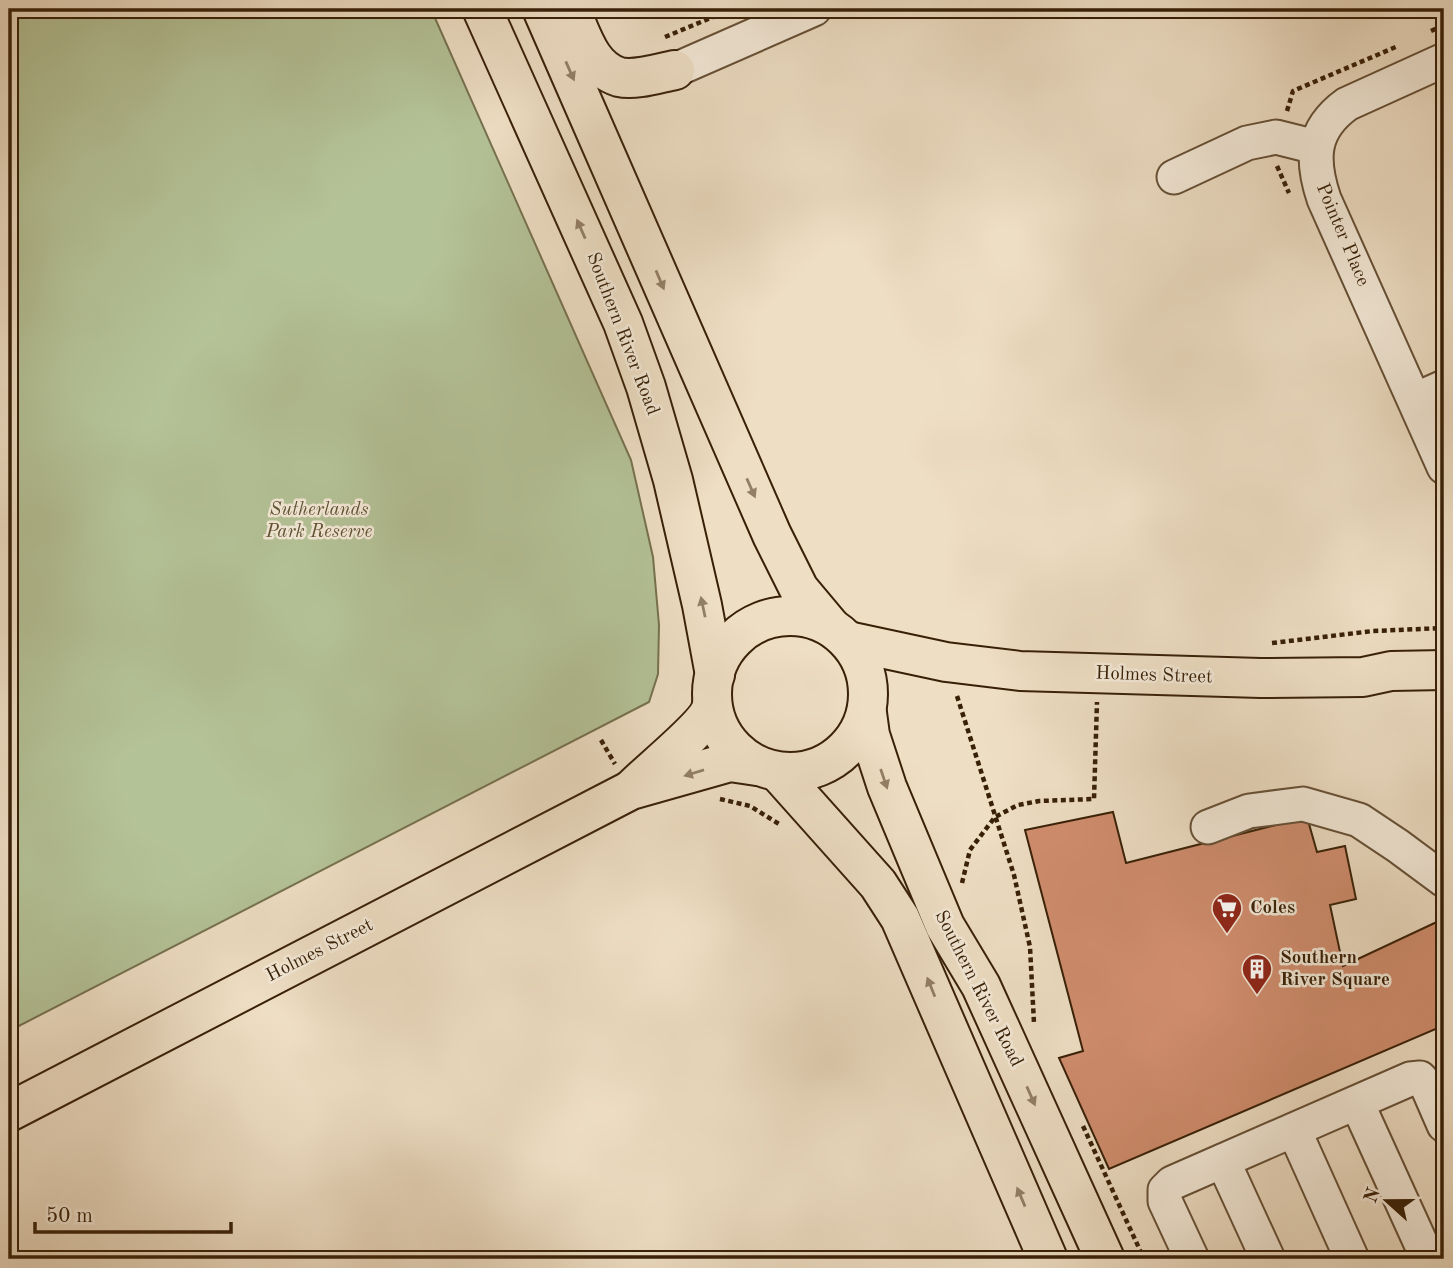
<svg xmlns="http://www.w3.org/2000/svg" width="1453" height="1268" viewBox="0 0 1453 1268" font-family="'Old Standard TT',serif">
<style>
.green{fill:#b4c297;stroke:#76714f;stroke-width:2}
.building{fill:#d08d6e;stroke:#382007;stroke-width:2}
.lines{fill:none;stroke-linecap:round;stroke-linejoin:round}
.minor-casing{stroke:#665036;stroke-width:37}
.major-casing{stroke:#382007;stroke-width:42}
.path{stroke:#382007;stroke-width:4.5;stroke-dasharray:5 3.5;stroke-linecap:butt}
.minor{stroke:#f4ead9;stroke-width:33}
.major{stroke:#eedec4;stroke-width:38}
.oneway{fill:#937f66}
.labels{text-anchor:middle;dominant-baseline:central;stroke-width:5;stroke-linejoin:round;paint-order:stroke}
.street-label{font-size:19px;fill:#382007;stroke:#f4ead9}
.park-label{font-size:19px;font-style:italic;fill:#5d5132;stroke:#f4ead9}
.poi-label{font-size:19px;font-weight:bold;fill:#382007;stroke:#f4ead9;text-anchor:start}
</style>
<rect width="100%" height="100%" fill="#eedec4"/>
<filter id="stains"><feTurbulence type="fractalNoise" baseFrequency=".00286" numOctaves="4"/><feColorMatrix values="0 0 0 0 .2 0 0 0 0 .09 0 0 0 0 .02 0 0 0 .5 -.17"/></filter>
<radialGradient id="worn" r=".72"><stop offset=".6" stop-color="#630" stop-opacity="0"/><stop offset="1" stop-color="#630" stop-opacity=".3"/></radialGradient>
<path class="green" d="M9 9H431L631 460 653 557 659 625 658 674 649 702 9 1031Z"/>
<path class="building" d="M1113 812 1126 863 1307 817 1317 852 1345 846 1356 899 1330 905 1343 966 1441 920 1444 931V1039L1440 1027 1109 1169 1059 1058 1083 1051 1025 830Z"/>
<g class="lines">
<g class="minor-casing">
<g id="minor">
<path d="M1444 60 1347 104C1311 130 1311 160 1324 199L1444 467"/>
<path d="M675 70 814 9"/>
<path d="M1174 177 1247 143 1276 137 1316 147"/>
<path d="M1415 400 1444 387"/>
<path d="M1208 827 1249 811 1303 804 1359 820 1398 846 1444 880"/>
<path d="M1357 1103 1428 1259"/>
<path d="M1294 1130 1352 1259"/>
<path d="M1223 1161 1268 1259"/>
<path d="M1192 1259 1165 1201V1190L1172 1183 1410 1079 1420 1078 1427 1086 1444 1125"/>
</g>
</g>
<g class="major-casing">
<g id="major">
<path d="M482 9 623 323 646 387 673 480 702 605 715 675"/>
<path d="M542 9 772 535 799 589 830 626"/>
<path d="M571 11C582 35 590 68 619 77 636 81 659 73 675 70"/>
<circle cx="790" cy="694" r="78"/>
<path d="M848 641 946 662 1020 671 1261 678 1363 677 1391 671 1444 670"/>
<path d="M867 713 870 735 887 787 945 926 981 986 1105 1259"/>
<path d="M778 772 878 884 900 918 1048 1259"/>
<path d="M632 789C649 771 710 724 712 704"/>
<path d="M9 1112 631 790 730 762 757 766"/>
</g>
</g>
<g class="path">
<path d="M1431 31 1444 25"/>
<path d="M665 37 732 9"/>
<path d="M1287 111 1293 91 1398 46"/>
<path d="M1277 166 1289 193"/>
<path d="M1272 643 1373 631 1444 628"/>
<path d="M957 696 1014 875 1030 947 1034 1023"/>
<path d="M601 740 615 764"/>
<path d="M720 799 750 806 779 824"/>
<path d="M962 883 970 850 995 817 1018 805 1039 801 1094 799 1097 702"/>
<path d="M1083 1126 1144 1259"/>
</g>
<use href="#minor" class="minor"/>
<use href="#major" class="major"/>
</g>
<defs><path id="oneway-solid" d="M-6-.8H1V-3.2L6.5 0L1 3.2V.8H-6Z" transform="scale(1.75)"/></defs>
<g class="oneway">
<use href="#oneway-solid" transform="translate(570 71) rotate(66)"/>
<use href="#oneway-solid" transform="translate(581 229) rotate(-114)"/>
<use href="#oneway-solid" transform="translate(660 280) rotate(67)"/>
<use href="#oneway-solid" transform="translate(751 488) rotate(66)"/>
<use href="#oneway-solid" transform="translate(703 607) rotate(-102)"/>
<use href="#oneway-solid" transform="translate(694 773) rotate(163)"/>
<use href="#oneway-solid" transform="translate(884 779) rotate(71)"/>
<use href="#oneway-solid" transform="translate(931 987) rotate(-112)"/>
<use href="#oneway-solid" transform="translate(1031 1096) rotate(66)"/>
<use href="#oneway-solid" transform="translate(1021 1197) rotate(-113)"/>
</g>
<defs>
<g id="supermarket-pin" transform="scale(1.575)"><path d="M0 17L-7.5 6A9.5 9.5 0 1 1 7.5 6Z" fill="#8f2418" stroke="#f4ead9"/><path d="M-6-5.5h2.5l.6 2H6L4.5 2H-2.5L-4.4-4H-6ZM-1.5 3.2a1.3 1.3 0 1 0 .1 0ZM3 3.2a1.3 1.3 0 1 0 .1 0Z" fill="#fff"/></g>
<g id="building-pin" transform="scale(1.575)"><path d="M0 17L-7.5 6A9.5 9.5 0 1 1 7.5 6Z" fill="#8f2418" stroke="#f4ead9"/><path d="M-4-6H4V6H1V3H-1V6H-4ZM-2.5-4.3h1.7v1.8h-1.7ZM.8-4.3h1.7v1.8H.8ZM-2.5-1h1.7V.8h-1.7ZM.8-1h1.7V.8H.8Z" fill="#fff"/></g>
</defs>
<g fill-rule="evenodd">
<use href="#supermarket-pin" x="1227" y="908"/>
<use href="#building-pin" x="1257" y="969"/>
</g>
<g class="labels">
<g class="street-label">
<text transform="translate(1342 235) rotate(67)">Pointer Place</text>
<text transform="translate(622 334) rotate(69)">Southern River Road</text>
<text transform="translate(1154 676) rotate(2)">Holmes Street</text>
<text transform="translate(320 951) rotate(-27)">Holmes Street</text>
<text transform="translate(978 989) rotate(63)">Southern River Road</text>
</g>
<g class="park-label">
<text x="319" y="510">Sutherlands<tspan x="319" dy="22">Park Reserve</tspan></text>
</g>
<g class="poi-label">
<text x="1250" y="908">Coles</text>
<text x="1280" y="958">Southern<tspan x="1280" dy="22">River Square</tspan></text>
</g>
</g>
<rect width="1453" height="1268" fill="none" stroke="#eedec4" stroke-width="35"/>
<rect x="10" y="10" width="1432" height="1247" fill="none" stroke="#382007" stroke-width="3.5"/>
<rect x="18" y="18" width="1418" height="1233" fill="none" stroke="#382007" stroke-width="2"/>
<g transform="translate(1387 1201) rotate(291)" stroke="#f4ead9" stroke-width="5" paint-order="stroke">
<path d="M0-5L12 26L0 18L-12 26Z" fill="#382007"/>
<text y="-10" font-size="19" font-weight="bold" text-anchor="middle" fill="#382007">N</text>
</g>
<path d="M35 1222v10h196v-10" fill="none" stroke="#382007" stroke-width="3.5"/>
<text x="46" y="1222" font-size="21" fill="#382007" stroke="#f4ead9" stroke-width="5" paint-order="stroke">50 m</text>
<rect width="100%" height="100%" filter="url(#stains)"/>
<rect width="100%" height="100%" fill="url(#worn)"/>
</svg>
